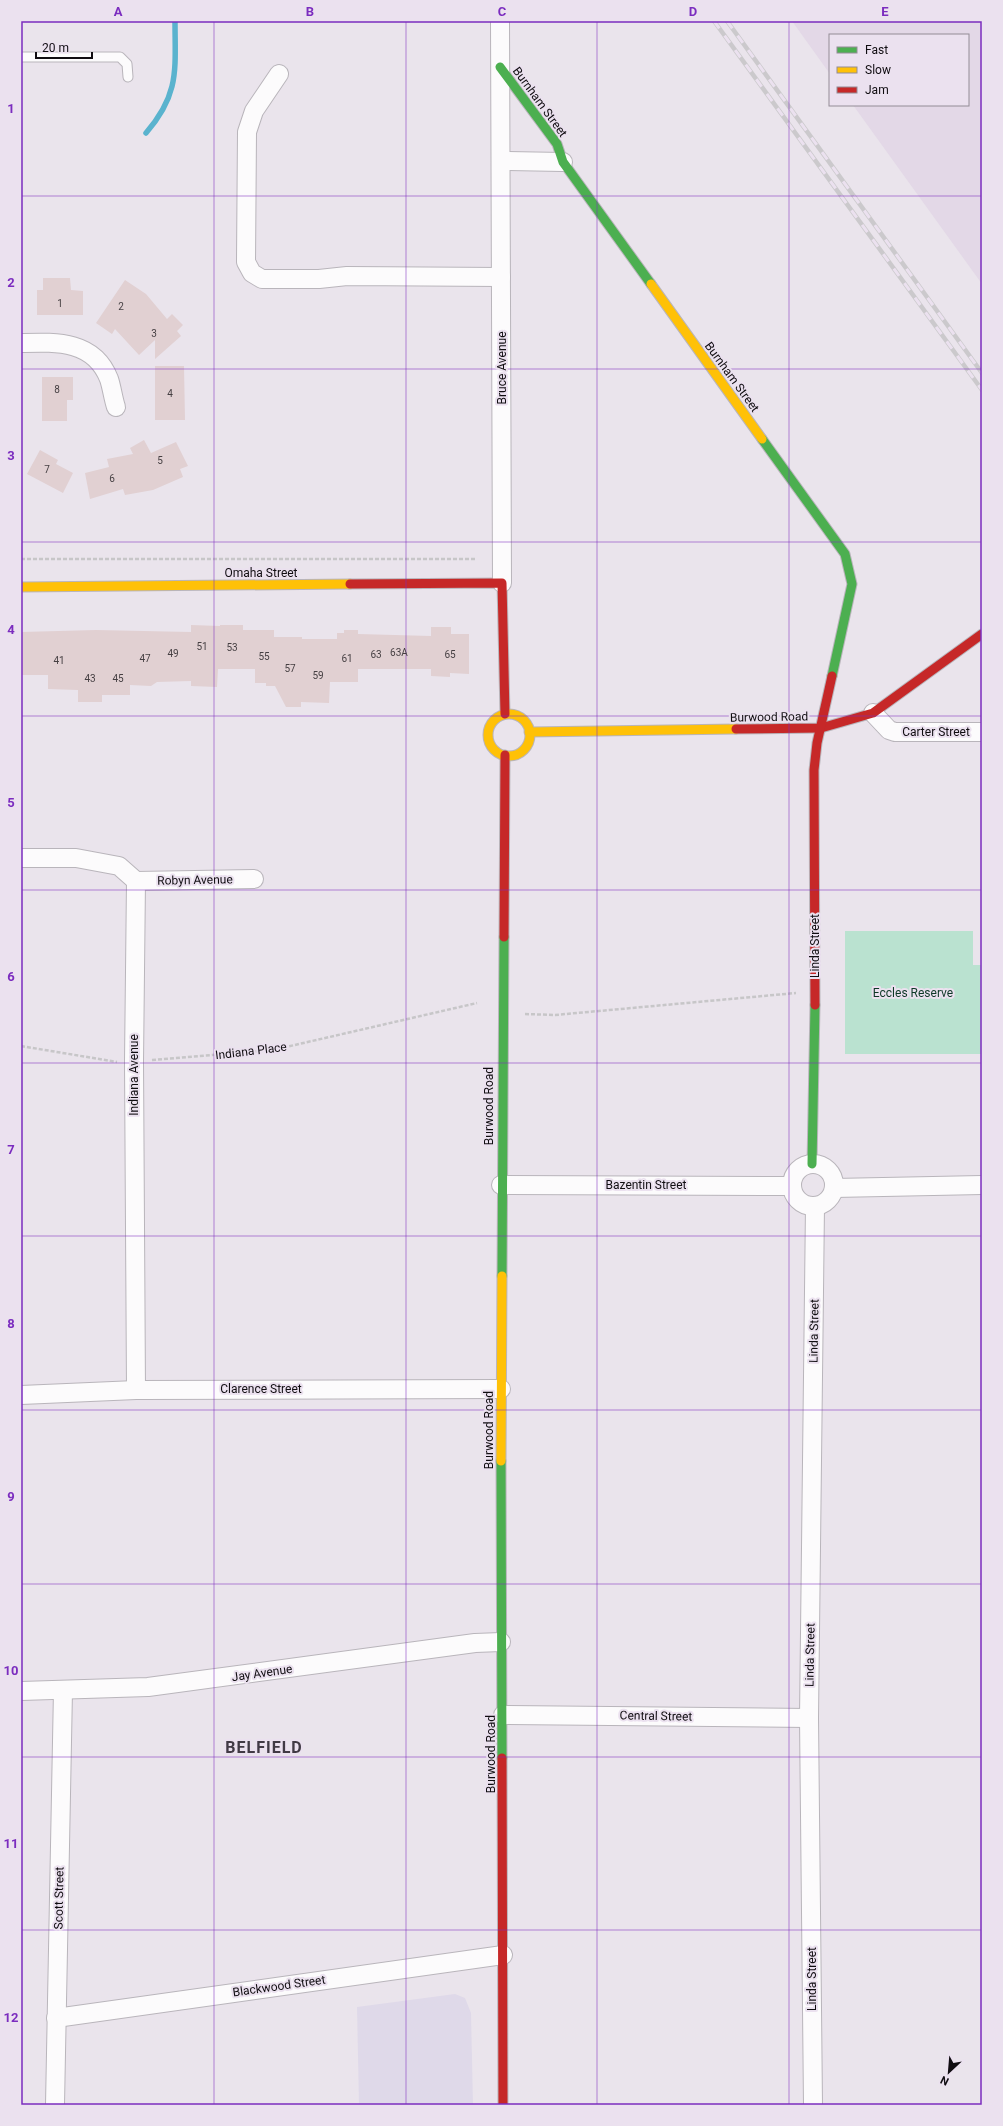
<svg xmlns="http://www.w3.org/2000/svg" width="1003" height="2126" viewBox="0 0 1003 2126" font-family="Roboto,sans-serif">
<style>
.commercial{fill:#dfd9e9}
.built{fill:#e3d8e7}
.green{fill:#bae2d0}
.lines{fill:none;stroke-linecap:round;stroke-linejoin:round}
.stream{stroke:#5ab3ce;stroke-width:5.5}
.building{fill:#e1d0d2}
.lane-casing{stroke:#b9b5bb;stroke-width:11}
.street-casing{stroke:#b9b5bb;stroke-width:20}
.fast-casing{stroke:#b9b5bb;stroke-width:11}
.slow-casing{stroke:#b9b5bb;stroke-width:11}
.jam-casing{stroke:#b9b5bb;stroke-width:11}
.path{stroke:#c7c6c8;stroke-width:2.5;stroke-dasharray:4 2;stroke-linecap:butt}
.lane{stroke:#fcfbfc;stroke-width:9}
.street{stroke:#fcfbfc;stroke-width:18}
.fast{stroke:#4caf50;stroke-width:9}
.slow{stroke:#ffc107;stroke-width:9}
.jam{stroke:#c62828;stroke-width:9}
.rail-casing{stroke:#cbc9cc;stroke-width:4.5}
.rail{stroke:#ebe1ef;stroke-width:3;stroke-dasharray:9;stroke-linecap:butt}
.grid{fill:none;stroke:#7b2cbf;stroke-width:1;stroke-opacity:0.55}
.labels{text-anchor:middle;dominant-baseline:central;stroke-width:4;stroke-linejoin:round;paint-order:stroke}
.number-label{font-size:10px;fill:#453f42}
.street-label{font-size:12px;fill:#100d11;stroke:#ebe1ef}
.park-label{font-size:12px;fill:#0d3826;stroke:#ebe1ef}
.district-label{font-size:16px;font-weight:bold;letter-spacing:1px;fill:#413a45;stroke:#ebe1ef}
.neatline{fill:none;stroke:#7b2cbf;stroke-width:1.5}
.grid-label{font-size:13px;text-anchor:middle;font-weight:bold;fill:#7b2cbf}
</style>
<rect width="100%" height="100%" fill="#eae4ec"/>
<path class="commercial" d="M455 1994 465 1998 471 2013 473 2105H359L357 2007Z"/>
<path class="built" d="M792 21H982V284L853 105H968V35H830V74Z"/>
<path class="green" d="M845 931H973V965H982V1054H845Z"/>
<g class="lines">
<path class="stream" d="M146 133C180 94 175 69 175 21"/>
</g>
<g class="building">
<path d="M43 278H70L71 290 83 291V315H37V290H43Z"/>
<path d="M125 280 146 294 167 319 172 314 183 325 177 331 181 336 155 359V340L139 355 115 329 112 334 96 323Z"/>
<path d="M155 366H184L185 420H155Z"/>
<path d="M42 377H73V400H67V421H42Z"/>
<path d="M144 440 151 453 176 442 188 466 180 469 183 477 153 490 125 495 123 489 90 499 85 473 109 467 107 459 133 454 130 448Z"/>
<path d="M40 450 58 460 56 464 73 473 63 493 27 474Z"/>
<path d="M191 625 220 626V625H243V630H274V637H302V639H337V633H344V630H358V634L431 636V627H451V634H469V674L450 673V677L431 676V669H358V682H330L329 703 301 702V707H286L275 686H266V683H255V669H218L217 687 191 686V681L157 682 151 686 130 685V695H102V702H78V690L48 689V675H22L21 632 96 630 191 632Z"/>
</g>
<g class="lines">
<g class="lane-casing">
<path id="lane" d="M21 57H120L127 64 128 77"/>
</g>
<g class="street-casing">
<g id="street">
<path d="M500 21 502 583"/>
<path d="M279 74 254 111 247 132 246 262 252 273 262 279H319L347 276 501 277"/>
<path d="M501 161 563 162"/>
<path d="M21 343C56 342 94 340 109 379 112 388 113 398 116 407"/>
<path d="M873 713 889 730 895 732H982"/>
<path d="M21 858H76L119 866 136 881 134 1062 136 1390"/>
<path d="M136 881 254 879"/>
<circle cx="813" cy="1185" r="21"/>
<path d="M501 1185 792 1186"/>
<path d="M834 1188 982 1185"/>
<path d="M21 1395 136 1390 501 1389"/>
<path d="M21 1691 148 1687 475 1643 501 1642"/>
<path d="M503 1715 809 1718"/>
<path d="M56 2018 503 1955"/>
<path d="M55 2105 63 1690"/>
<path d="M813 2105 809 1718 815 1206"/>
</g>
</g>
<g class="fast-casing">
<g id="fast">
<path d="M500 67 557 144 563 162 651 284"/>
<path d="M762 439 845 554 852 584 832 676"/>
<path d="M812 1164 815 1005"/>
<path d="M502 1276 504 937"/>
<path d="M501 1461 502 1758"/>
</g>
</g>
<g class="slow-casing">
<g id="slow">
<path d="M651 284 762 439"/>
<path d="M21 587 350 584"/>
<circle cx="509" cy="735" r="21"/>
<path d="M529 732 736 729"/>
<path d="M501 1461 502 1276"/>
</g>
</g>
<g class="jam-casing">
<g id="jam">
<path d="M350 584 502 583 505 714"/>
<path d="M736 729 821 728 873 713 982 634"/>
<path d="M504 937 505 755"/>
<path d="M815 1005 814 770 817 743 832 676"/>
<path d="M502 1758 503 2105"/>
</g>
</g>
<g class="path">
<path d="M21 559H477"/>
<path d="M525 1014 555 1015 796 993"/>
<path d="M21 1046 117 1062"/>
<path d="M152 1060 273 1050 477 1003"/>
</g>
<use href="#lane" class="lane"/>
<use href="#street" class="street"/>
<use href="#fast" class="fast"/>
<use href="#slow" class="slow"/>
<use href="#jam" class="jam"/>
<g class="rail-casing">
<g id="rail">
<path d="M714 21 982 390"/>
<path d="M727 21 982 373"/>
</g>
</g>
<use href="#rail" class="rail"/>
</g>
<path class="grid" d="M214 21V2105M406 21V2105M597 21V2105M789 21V2105M21 196H982M21 369H982M21 542H982M21 716H982M21 890H982M21 1063H982M21 1236H982M21 1410H982M21 1584H982M21 1757H982M21 1930H982"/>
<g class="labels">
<g class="number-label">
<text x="60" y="303">1</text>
<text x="121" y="306">2</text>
<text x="154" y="333">3</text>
<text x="57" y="389">8</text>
<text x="170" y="393">4</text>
<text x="160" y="460">5</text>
<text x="47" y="469">7</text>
<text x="112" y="478">6</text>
<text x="202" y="646">51</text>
<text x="232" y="647">53</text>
<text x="399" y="652">63A</text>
<text x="173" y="653">49</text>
<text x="376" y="654">63</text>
<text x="450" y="654">65</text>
<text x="264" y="656">55</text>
<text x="145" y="658">47</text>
<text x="347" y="658">61</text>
<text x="59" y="660">41</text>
<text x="290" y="668">57</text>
<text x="318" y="675">59</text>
<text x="90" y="678">43</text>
<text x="118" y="678">45</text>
</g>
<g class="street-label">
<text transform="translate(540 102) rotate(54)">Burnham Street</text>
<text transform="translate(502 368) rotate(-90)">Bruce Avenue</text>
<text transform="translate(732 377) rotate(54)">Burnham Street</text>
<text x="261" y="573">Omaha Street</text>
<text transform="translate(769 717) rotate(-1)">Burwood Road</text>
<text x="936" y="732">Carter Street</text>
<text transform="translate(195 880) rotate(-1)">Robyn Avenue</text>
<text transform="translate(815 946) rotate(-90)">Linda Street</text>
<text transform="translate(251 1051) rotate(-7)">Indiana Place</text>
<text transform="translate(134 1075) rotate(-90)">Indiana Avenue</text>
<text transform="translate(489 1106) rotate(-90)">Burwood Road</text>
<text x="646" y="1185">Bazentin Street</text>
<text transform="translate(814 1331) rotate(-89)">Linda Street</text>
<text x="261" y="1389">Clarence Street</text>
<text transform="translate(489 1430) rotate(-90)">Burwood Road</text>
<text transform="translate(810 1655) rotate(-89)">Linda Street</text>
<text transform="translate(262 1673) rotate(-8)">Jay Avenue</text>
<text transform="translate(656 1716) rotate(1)">Central Street</text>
<text transform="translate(491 1754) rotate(-90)">Burwood Road</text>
<text transform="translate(59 1898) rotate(-89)">Scott Street</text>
<text transform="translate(812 1979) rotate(-90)">Linda Street</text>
<text transform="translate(279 1986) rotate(-8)">Blackwood Street</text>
</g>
<g class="park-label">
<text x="913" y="993">Eccles Reserve</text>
</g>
<g class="district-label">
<text x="264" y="1747">BELFIELD</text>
</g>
</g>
<rect width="1003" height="2126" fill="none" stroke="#ebe1ef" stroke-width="44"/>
<rect x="829" y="34" width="140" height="72" fill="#ebe1ef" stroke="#938c96"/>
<rect x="837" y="47" width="20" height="6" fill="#4caf50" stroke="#938c96"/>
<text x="865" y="54" font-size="12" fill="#100d11">Fast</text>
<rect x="837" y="67" width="20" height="6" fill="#ffc107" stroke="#938c96"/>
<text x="865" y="74" font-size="12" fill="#100d11">Slow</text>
<rect x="837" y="87" width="20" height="6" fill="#c62828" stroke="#938c96"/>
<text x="865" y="94" font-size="12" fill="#100d11">Jam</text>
<g transform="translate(949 2072) rotate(206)" stroke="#ebe1ef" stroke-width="3" paint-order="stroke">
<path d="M0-3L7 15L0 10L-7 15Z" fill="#100d11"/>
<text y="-6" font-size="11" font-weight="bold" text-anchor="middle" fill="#100d11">N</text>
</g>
<path d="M36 52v6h56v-6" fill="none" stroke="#100d11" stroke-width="2"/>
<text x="42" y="52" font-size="12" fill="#100d11" stroke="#ebe1ef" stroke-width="3" paint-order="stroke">20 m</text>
<rect x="22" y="22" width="959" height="2082" class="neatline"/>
<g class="grid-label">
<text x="118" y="16">A</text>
<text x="310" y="16">B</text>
<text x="502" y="16">C</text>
<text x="693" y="16">D</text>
<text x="885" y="16">E</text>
<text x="11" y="113">1</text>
<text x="11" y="287">2</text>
<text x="11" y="460">3</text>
<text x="11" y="634">4</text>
<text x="11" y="807">5</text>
<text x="11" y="981">6</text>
<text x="11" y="1154">7</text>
<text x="11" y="1328">8</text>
<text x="11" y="1501">9</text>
<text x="11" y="1675">10</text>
<text x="11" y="1848">11</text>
<text x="11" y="2022">12</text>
</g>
</svg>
